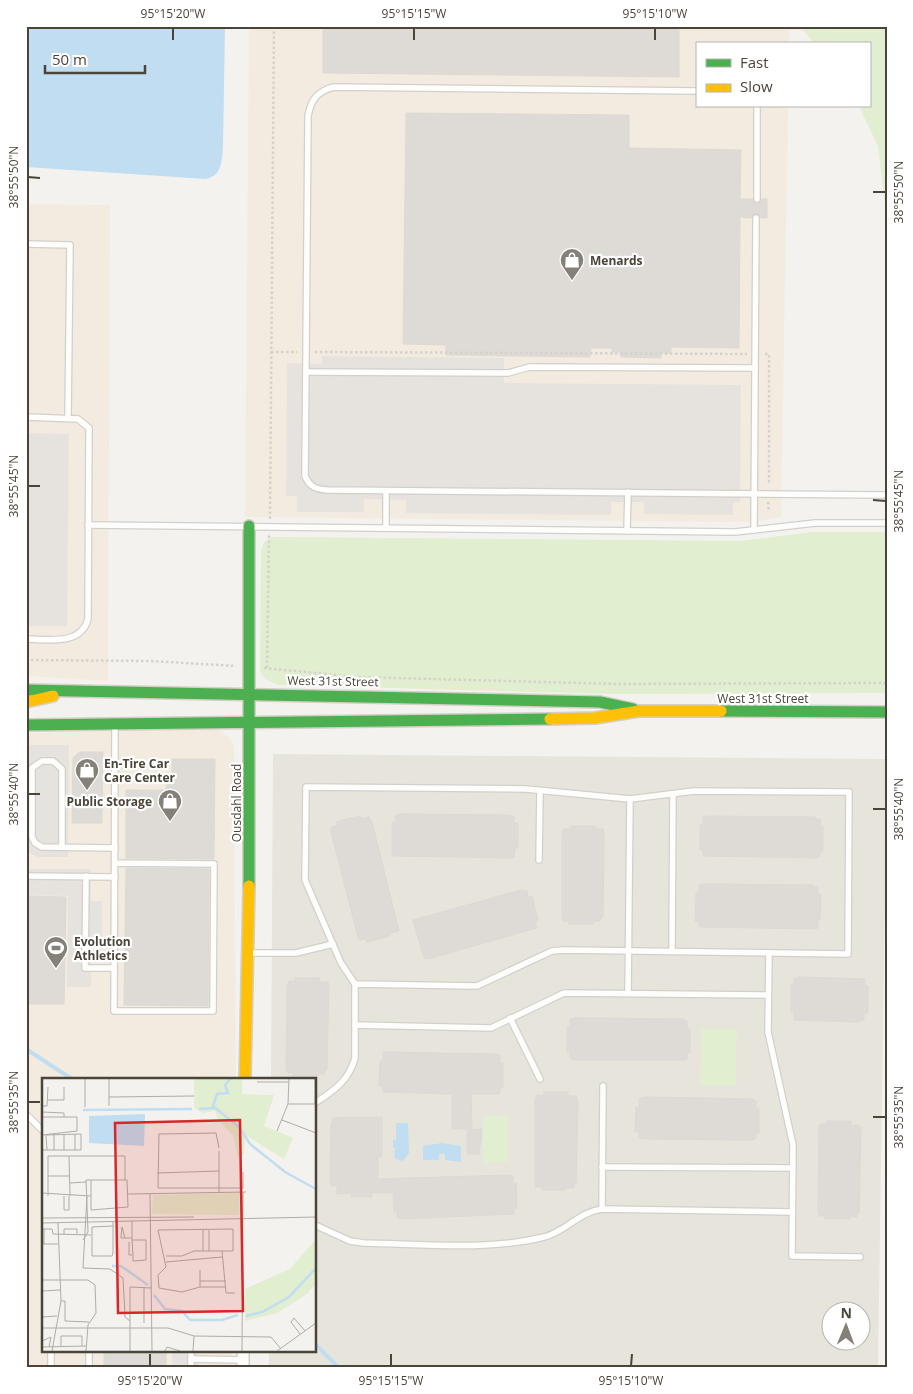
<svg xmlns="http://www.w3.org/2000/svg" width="913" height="1394" viewBox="0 0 913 1394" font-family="'Open Sans',sans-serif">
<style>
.residential{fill:#e7e4dc;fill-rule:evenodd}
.commercial{fill:#f3ebdf}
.green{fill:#e1eecf}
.parking{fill:#e6e3df}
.water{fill:#c0ddf1}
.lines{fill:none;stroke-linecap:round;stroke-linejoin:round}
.stream{stroke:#c0ddf1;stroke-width:4}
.building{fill:#dedbd6;stroke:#dcd9d4}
.lane-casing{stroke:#d2d0cb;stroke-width:8}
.street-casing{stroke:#d2d0cb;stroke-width:14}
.fast-casing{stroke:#d3cfc5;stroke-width:14}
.slow-casing{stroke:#d3cfc5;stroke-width:14}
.path{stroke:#d3d2cc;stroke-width:2.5;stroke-dasharray:2.5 2.5;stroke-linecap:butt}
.lane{stroke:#fdfdfc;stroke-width:5.5}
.street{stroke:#fdfdfc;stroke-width:11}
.fast{stroke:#4caf50;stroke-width:11}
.slow{stroke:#ffc107;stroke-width:11}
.ticks{fill:none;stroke:#4b4439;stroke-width:2}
.labels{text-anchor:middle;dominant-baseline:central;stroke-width:4.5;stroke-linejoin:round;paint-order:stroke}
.poi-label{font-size:12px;font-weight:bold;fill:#4b4439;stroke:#fff;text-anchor:start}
.street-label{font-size:12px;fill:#4b4439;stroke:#fff}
.inset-river{fill:none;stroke:#c0ddf1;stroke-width:2.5}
.inset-road{fill:none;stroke:#b0aca6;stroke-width:1}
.view{fill:#d62828;fill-opacity:0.15;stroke:#d62828;stroke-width:2.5}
.inset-edge{fill:none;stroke:#4b4439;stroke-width:2.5}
.neatline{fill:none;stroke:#4b4439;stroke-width:2}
.ticks-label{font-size:12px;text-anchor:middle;fill:#4b4439}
</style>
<rect width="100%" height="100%" fill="#f4f2ee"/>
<path class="residential" d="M273 754 887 759 878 1368H269V1350H315V1079H271ZM830 1312H860V1342H830Z"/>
<g class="commercial">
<path d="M249 26H887V31L790 30 789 44H697V106H788L781 517 760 521 729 522 245 517Z"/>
<path d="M26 204 110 205 108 681 26 676Z"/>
<path d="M137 730H219L228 736 234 745 236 1079H44V1350H233V1368H26V733Z"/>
</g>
<g class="green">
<path d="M801 26H887V222L878 146 859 106H869V44H814Z"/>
<path d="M813 532H887V693L614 694 279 685 265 679 260 671 261 551 264 542 272 537 740 541Z"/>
<path d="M701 1029H737L736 1085H700Z"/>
<path d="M483 1116H508V1162L483 1163Z"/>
</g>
<g class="parking">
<path d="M322 356 504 358V383L741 385 740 502H733V515L644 514V502H611V515L406 513V500L364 499V512H297V496H286L287 363 322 364Z"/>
<path d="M26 433 69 434 67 626H26Z"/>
<path d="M26 745H69L68 857H38L26 852Z"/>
<path d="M26 869H91V901H102V945H91V987H67L68 896 26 895Z"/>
<rect x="172" y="1350" width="26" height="18"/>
</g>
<g class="water">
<path d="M26 26H225L223 146C222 160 222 176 206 179L26 167Z"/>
<path d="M396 1123H408L409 1153 403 1161 395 1159 394 1151 396 1148H393V1140H396Z"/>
<path d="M442 1143 461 1146V1162L445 1160V1154H439V1160H423V1146Z"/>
</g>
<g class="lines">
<g class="stream">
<path d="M886 26 887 27"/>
<path d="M26 1049 72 1079"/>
<path d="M315 1344 339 1368"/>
</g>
</g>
<g class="building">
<path d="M323 26 679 28V77L323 73Z"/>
<path d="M406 113 629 115V148L741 150 740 199H752L757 204 762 199H767V218H761L757 213 751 218 740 217 739 348 671 347V353H661V358L621 357V352H612V348H591L590 357 446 355V345L403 344Z"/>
<path d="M79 752H103L102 823H72L73 758Z"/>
<path d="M172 759H215L214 859 126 858V790H166V774L172 775Z"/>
<path d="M399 814 509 815 515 817 514 823H518V848H515L514 857 510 858 392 856V822H395V816Z"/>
<path d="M360 816 361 819 369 817 372 822 399 931 390 933V936L367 942 366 939 360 940 358 937 331 832V827L337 826 336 822Z"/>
<path d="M708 816 816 817V819H821L820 826H823V851H820V856L816 858 703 856V850H700V825H703V817Z"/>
<path d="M570 826H595V829H603L604 834 603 917H601L600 921H593V924H569V921H563L562 916V834L564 829H570Z"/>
<path d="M126 868 209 869 208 1006 124 1005Z"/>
<path d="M704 884 814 885V887H818V894H821L820 920H818V928L814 929 699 927V921H695L696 893H699V885Z"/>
<path d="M521 890 527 891 528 897 532 896 538 920 535 921 537 928 428 959 424 958 413 920Z"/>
<path d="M26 896 66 897 64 1004H26Z"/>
<path d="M798 977 865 979V986H868V1013H864V1020H860V1022L794 1020V1012H791V984H794V979Z"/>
<path d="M295 978H320V982H328L329 986 327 1070H325V1074H318V1076H293V1073H288L286 1069 287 986 289 981H295Z"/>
<path d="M575 1018 683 1019 687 1021V1029H690V1053H687V1059L683 1060H575L570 1058V1052H567V1027H570V1019Z"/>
<path d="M388 1052 496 1054 500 1055V1063H503V1087H500V1093L496 1094H471L472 1129H452V1094L383 1092V1086H379L380 1061H383V1053Z"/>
<path d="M544 1092H568V1096H576L578 1101 576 1184H574V1188H566V1190H542V1187H535V1100L537 1095 543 1096Z"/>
<path d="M644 1097 752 1099 756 1101V1108H759V1133H756V1138L752 1140 644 1139 639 1138V1132H635L636 1107H639V1099Z"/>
<path d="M351 1117H382V1156L378 1157V1179L509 1175 513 1176V1184L516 1183 517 1208H514V1214L402 1219 397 1218V1212H394L393 1193H372V1197H351V1193L337 1194V1186H331L330 1178 331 1126 333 1118Z"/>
<path d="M827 1121H851V1125H859L861 1129 859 1213H857V1217L850 1216V1219H825V1216H819L818 1212 819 1129 820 1124H826Z"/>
<path d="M482 1129 479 1154H467V1130Z"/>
<rect x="104" y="1350" width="62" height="18"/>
</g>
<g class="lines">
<g class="lane-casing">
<g id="lane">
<path d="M697 91 334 87C318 91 311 99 308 116L305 476C310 487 315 489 327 490L887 495"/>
<path d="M757 199V106"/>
<path d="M26 244 70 245 68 418"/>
<path d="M306 372 508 373 530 367 755 368"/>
<path d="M26 417 78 419 89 428 88 619C81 646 48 639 26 639"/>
<path d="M88 525 735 532 815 523H887"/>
<path d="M386 528V491"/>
<path d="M754 530 756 218"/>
<path d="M627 531 628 492"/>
<path d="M62 847V769L53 761H42L32 768V837L35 843 42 847 115 848"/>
<path d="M539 860 540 791"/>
<path d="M115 863 214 864 213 1011H114C114 916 115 821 115 726"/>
<path d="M26 876 115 877"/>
<path d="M86 876 85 968H114"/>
<path d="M672 951 673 794"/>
<path d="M249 953H296L333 944"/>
<path d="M769 953 768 1032 793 1145 792 1256 860 1257"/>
<path d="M628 993 630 799"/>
<path d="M510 1018 540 1079"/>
<path d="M355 1025 491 1028 564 993 768 995"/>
<path d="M315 1103C333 1091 349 1081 355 1058V984L341 963 305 880 306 787 526 789 630 799 694 791 849 792 848 954 563 950 552 951 477 986 355 984"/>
<path d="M26 1114 44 1132"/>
<path d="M602 1167 793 1168"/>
<path d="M602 1209 603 1086"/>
<path d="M315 1225 350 1241 364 1243C423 1244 487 1251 544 1237 565 1232 579 1212 602 1209L792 1212"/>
<path d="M191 1359 243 1360"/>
<path d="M51 1368V1350"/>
<path d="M89 1368V1350"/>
<path d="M191 1368V1350"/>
</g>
</g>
<g class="street-casing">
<path id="street" d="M243 1368V1350"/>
</g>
<g class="fast-casing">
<g id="fast">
<path d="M249 526V886"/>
<path d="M26 690 600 702 633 709"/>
<path d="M721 711 887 712"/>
<path d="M26 725 550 719"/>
</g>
</g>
<g class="slow-casing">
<g id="slow">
<path d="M26 702 53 696"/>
<path d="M550 719 595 718 639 711H721"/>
<path d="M245 1079 249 886"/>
</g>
</g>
<g class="path">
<path d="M271 352H297"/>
<path d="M315 352 747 354"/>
<path d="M765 354H769V484"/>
<path d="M768 502 769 511"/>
<path d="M270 519 274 26"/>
<path d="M26 660 151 661 236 666"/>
<path d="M264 668 358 677 616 684 887 683"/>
<path d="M267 668 269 535"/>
</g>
<use href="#lane" class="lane"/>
<use href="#street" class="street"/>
<use href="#fast" class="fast"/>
<use href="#slow" class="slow"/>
</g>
<path class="ticks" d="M173 40V28M414 40V28M655 40V28M28 177 40 178M873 192H886M28 486H40M873 500 886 501M28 794H40M873 809H886M28 1102H40M873 1117H886M150 1366V1354M391 1366V1354M631 1366 632 1354"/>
<defs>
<g id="shop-pin" transform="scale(1.25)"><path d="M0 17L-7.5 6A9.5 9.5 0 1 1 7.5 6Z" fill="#868178" stroke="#fff"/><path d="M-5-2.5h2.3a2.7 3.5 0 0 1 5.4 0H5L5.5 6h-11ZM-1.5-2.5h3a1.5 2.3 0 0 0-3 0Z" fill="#fff"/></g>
<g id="stadium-pin" transform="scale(1.25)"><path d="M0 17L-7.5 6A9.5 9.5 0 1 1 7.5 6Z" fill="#868178" stroke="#fff"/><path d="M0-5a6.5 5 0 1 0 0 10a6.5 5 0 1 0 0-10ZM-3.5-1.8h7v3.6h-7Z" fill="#fff"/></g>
</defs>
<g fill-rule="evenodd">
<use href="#shop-pin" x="572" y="260"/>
<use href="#shop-pin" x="87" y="770"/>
<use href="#shop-pin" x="170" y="801"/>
<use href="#stadium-pin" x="56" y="948"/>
</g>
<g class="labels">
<g class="poi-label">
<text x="590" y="260">Menards</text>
<text x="104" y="763">En-Tire Car<tspan x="104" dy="14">Care Center</tspan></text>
<text x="152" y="801" text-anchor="end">Public Storage</text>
<text x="74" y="941">Evolution<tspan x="74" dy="14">Athletics</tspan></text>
</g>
<g class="street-label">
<text transform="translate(333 681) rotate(1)">West 31st Street</text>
<text x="763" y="698">West 31st Street</text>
<text transform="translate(236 803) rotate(-90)">Ousdahl Road</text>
</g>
</g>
<g transform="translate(42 1078)">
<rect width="274" height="274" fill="#f4f2ee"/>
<path d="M152 0H200V16L232 17 222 48 251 60 242 81 203 57 202 76 196 79 191 57 176 42 173 33 161 35 152 30ZM197 115V137L110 136 111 117ZM274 161V205L265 216 235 235 203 243V211L248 191Z" fill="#e1eecf"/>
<path d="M103 36 102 68 47 65V38Z" fill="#c0ddf1"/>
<path class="inset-river" d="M189 0 183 7 186 15 175 16 171 28 197 49 208 66 243 94 274 111M157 31 174 30M41 32 150 31M70 188H79L106 207M112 217 123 231 140 233 148 242H180L196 237M204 238 220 234 247 219 274 190"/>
<path class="inset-road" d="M43 0V29M67 0V28M215 4H247M67 19 152 18M6 22H22V9M246 26H274M273 26V0M0 28H5L6 9M0 34 22 35V39M0 39H35V53L0 57M240 42 274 55M235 53 246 26 247 0M22 56V72M4 57 39 56V72H5M177 70 174 55 117 56 116 110H201V94M1 72H5L4 57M12 72V56M33 72V56M177 73V115M27 78 28 118M0 91V132M115 95 177 93M6 98H27M28 105 44 104M0 115 49 118M86 116 204 114M108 116 110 273M6 118V78H83V102M22 118V132H27V118M45 118 41 190 68 191 81 200 83 239 88 243M0 140 152 139M90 143V162L91 177V183L104 182V162H90M0 145 274 139M71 148 50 149V178H70L71 175V144M0 151H10L11 156 49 157M2 151V166M161 152V173M167 152V173M22 156V151H35V156M83 160 80 149 79 160H90M41 162 46 154 44 102H85L86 129 49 132V102M87 164V177H90M0 166H16M180 173 184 215H193M124 178H140L152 173H191V151L116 152 124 189 116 197 117 210 140 214 158 209H184M124 184 180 179M158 192V209M0 202H46L53 207 54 235 46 247 44 273M158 203H184M102 209V245M0 213 18 212M19 223H23V243L47 244M0 239 15 238M0 250H126L152 258 229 259 239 271M258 256 249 244 252 240 263 253M0 263 9 259 7 269M0 269 44 268M19 269V258H40V268M10 273 19 223 16 145M88 273V209L109 210M123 273 125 269 138 273M151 273 152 258M200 273 201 114M235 273 274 245"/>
<path class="view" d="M198 42 201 233 76 235 73 45Z"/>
<rect width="274" height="274" class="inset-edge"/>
</g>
<rect width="913" height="1394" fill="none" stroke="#ffffff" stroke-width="55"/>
<rect x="696" y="42" width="175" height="65" fill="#ffffff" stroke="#b7b4b0"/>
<rect x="706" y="59" width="25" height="8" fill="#4caf50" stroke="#b7b4b0"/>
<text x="740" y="68" font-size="15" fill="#4b4439">Fast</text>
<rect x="706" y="84" width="25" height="8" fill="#ffc107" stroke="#b7b4b0"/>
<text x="740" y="92" font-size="15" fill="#4b4439">Slow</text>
<g transform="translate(846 1326) rotate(1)"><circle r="24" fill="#ffffff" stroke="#b7b4b0"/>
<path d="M0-4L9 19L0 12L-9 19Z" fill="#868178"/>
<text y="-8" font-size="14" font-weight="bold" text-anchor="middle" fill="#4b4439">N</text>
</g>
<path d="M45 65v8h100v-8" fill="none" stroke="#4b4439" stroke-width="2.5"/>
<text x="52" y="65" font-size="15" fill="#4b4439" stroke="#ffffff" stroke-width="4" paint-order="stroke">50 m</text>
<rect x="28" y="28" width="858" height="1338" class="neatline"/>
<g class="ticks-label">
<text x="173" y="18">95°15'20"W</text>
<text x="414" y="18">95°15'15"W</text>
<text x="655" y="18">95°15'10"W</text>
<text transform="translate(14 177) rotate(-90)" y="4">38°55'50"N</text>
<text transform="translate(899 192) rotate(-90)" y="4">38°55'50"N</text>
<text transform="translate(14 486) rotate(-90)" y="4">38°55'45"N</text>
<text transform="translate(899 501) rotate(-90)" y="4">38°55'45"N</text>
<text transform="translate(14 794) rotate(-90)" y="4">38°55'40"N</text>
<text transform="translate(899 809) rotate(-90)" y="4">38°55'40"N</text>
<text transform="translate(14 1102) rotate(-90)" y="4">38°55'35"N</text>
<text transform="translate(899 1117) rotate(-90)" y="4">38°55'35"N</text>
<text x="150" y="1385">95°15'20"W</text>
<text x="391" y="1385">95°15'15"W</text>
<text x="631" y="1385">95°15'10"W</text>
</g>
</svg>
